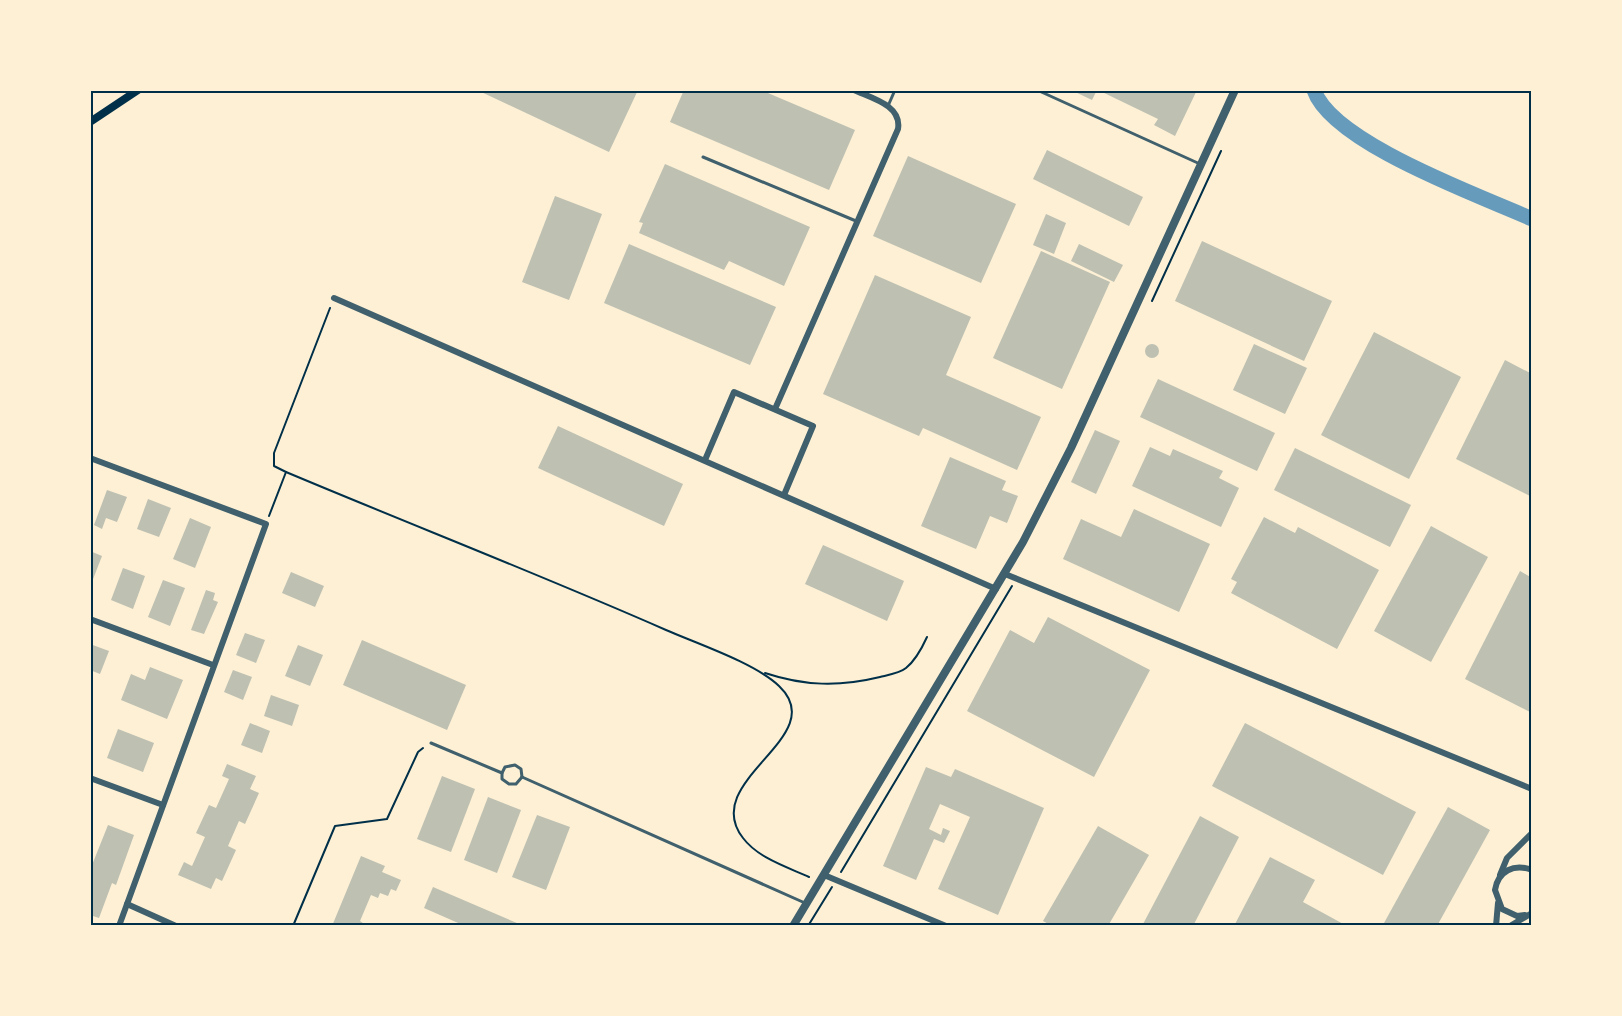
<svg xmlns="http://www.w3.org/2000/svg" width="1622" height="1016" viewBox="0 0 1622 1016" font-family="Lato,sans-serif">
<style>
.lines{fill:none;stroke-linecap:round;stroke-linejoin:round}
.canal{stroke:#669bbc;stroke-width:15}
.building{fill:#bec0b2}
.path{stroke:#003049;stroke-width:2}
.service{stroke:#3f606c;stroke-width:3}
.minor{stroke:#3f606c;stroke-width:6}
.tertiary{stroke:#3f606c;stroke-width:8}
.secondary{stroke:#003049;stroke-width:8}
.neatline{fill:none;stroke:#003049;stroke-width:2}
</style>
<rect width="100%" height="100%" fill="#fdf0d5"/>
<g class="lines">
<path class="canal" d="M1314 90C1332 143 1481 196 1532 219"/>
</g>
<g class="building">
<path d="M477 90H638L609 152Z"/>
<path d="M684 90H761L855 130 829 190 670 122Z"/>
<path d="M1071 90H1097L1092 100Z"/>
<path d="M1098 90H1197L1175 136 1154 125 1158 119Z"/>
<path d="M1047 150 1143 197 1129 226 1033 179Z"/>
<path d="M908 156 1016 204 981 283 873 236Z"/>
<path d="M665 164 810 227 784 286 729 261 724 270 639 233 643 223 639 222Z"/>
<path d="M555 196 602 214 569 300 522 282Z"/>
<path d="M1046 214 1066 223 1054 254 1033 245Z"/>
<path d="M1202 241 1332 301 1304 361 1175 301Z"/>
<path d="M629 244 776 307 750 365 604 303Z"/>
<path d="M1079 244 1123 265 1114 282 1071 261Z"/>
<path d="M1041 251 1110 282 1062 389 993 358Z"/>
<path d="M875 275 971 317 946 375 1041 417 1017 470 923 428 919 436 823 394Z"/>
<path d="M1374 332 1461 377 1409 479 1321 435Z"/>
<circle cx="1152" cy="351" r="7"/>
<path d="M1254 344 1307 368 1285 414 1233 390Z"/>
<path d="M1505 360 1532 374V497L1456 459Z"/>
<path d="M1158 379 1275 433 1257 471 1140 417Z"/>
<path d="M558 426 683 484 664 526 538 468Z"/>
<path d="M1095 430 1120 441 1096 494 1071 482Z"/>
<path d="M1150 447 1170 456 1173 449 1223 471 1219 478 1239 488 1221 527 1132 486Z"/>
<path d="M1295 448 1411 505 1390 547 1274 490Z"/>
<path d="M950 457 1006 481 1002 490 1018 496 1007 523 990 516 976 549 921 526Z"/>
<path d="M107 490 127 497 117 522 106 518 102 529 94 525Z"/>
<path d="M148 499 171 508 159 537 137 529Z"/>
<path d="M1134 509 1210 544 1179 612 1063 559 1081 519 1121 537Z"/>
<path d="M1264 517 1295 533 1298 527 1379 570 1337 649 1231 593 1237 582 1231 579Z"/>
<path d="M190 518 211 527 195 568 173 559Z"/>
<path d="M1431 526 1488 557 1431 662 1374 631Z"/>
<path d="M823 545 904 581 887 621 805 584Z"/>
<path d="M90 551 102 556 90 587Z"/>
<path d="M123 568 145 576 133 609 111 600Z"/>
<path d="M1520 571 1532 578V713L1465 679Z"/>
<path d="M291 572 324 586 315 607 282 593Z"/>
<path d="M163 580 185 588 170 626 148 617Z"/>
<path d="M206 590 215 593 213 600 218 602 204 634 191 630Z"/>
<path d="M1048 617 1150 670 1094 777 967 711 1010 630 1034 643Z"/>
<path d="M245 633 265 640 256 663 236 655Z"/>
<path d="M362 640 466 685 447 730 343 685Z"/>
<path d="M90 644 109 651 100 674 90 670Z"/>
<path d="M298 645 323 655 310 686 285 676Z"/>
<path d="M150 667 183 680 167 719 121 700 131 674 145 680Z"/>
<path d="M233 670 252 677 243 700 224 692Z"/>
<path d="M271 695 299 705 292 726 264 716Z"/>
<path d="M250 723 270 731 262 753 241 745Z"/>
<path d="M1245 723 1416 812 1383 875 1212 786Z"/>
<path d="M118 729 154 743 143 772 107 758Z"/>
<path d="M227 764 256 776 250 789 259 793 245 824 239 821 228 846 236 850 222 881 216 878 211 889 178 875 184 862 192 866 205 837 196 833 209 805 216 808 229 779 222 776Z"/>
<path d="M926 767 951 777 955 769 1044 808 998 915 938 889 970 817 940 804 929 829 941 835 943 828 950 831 944 843 934 839 916 880 883 866Z"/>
<path d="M442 776 475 789 451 852 417 839Z"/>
<path d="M488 797 521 810 497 873 464 860Z"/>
<path d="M1448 807 1490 830 1437 926H1389L1384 923Z"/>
<path d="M537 815 570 827 546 890 512 877Z"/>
<path d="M1200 816 1239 837 1193 926H1142Z"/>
<path d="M108 825 134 835 116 885 112 883 99 918 90 915V870Z"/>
<path d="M1098 826 1149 855 1108 926H1052L1043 921Z"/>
<path d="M361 856 385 866 382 872 401 880 396 891 391 889 388 896 380 893 378 898 371 895 360 921 367 926H332Z"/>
<path d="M1270 857 1315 880 1303 902 1347 926H1234Z"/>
<path d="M433 887 524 926H465L424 908Z"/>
</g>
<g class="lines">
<g class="path">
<path d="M1152 301 1221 151"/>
<path d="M286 472C412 525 541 575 666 630 698 644 755 663 779 686 833 737 698 780 743 838 758 858 787 867 809 877"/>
<path d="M269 516 286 472 274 466V453L330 308"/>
<path d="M765 673C804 686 839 687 880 677 888 675 900 673 906 668 916 660 922 648 927 637"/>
<path d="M841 872 1012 586"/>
<path d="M293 926 335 826 387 819 418 752 423 748"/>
<path d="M808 926 832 887"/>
</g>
<g class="service">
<path d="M1037 90 1200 164"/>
<path d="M888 106 895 90"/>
<path d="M703 157 856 221"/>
<path d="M431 743 502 773V779L509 784H516L522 777"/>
<path d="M502 773 505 767 515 765 521 769 522 777"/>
<path d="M522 777 805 903"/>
</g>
<g class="minor">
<path d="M334 298 996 589"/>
<path d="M775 409 898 129C902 105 871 98 854 90"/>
<path d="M90 458 266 524 119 926"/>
<path d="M705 460 734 392 813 426 784 495"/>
<path d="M1005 574 1532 789"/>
<path d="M90 619 213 665"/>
<path d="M90 778 163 805"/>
<path d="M824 875 946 926"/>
<path d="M1500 875 1507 858 1532 833"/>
<path d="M127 904 176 926"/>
<path d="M1525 915 1517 916 1502 909 1495 890C1498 871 1514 863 1532 870"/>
<path d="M1496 926 1498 903"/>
<path d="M1510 926 1532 913"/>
</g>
<path class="tertiary" d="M793 926 1023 542 1071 448 1235 90"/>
<path class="secondary" d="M90 122 138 90"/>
</g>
<rect width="1622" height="1016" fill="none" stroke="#fdf0d5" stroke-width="183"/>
<rect x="92" y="92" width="1438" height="832" class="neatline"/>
</svg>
